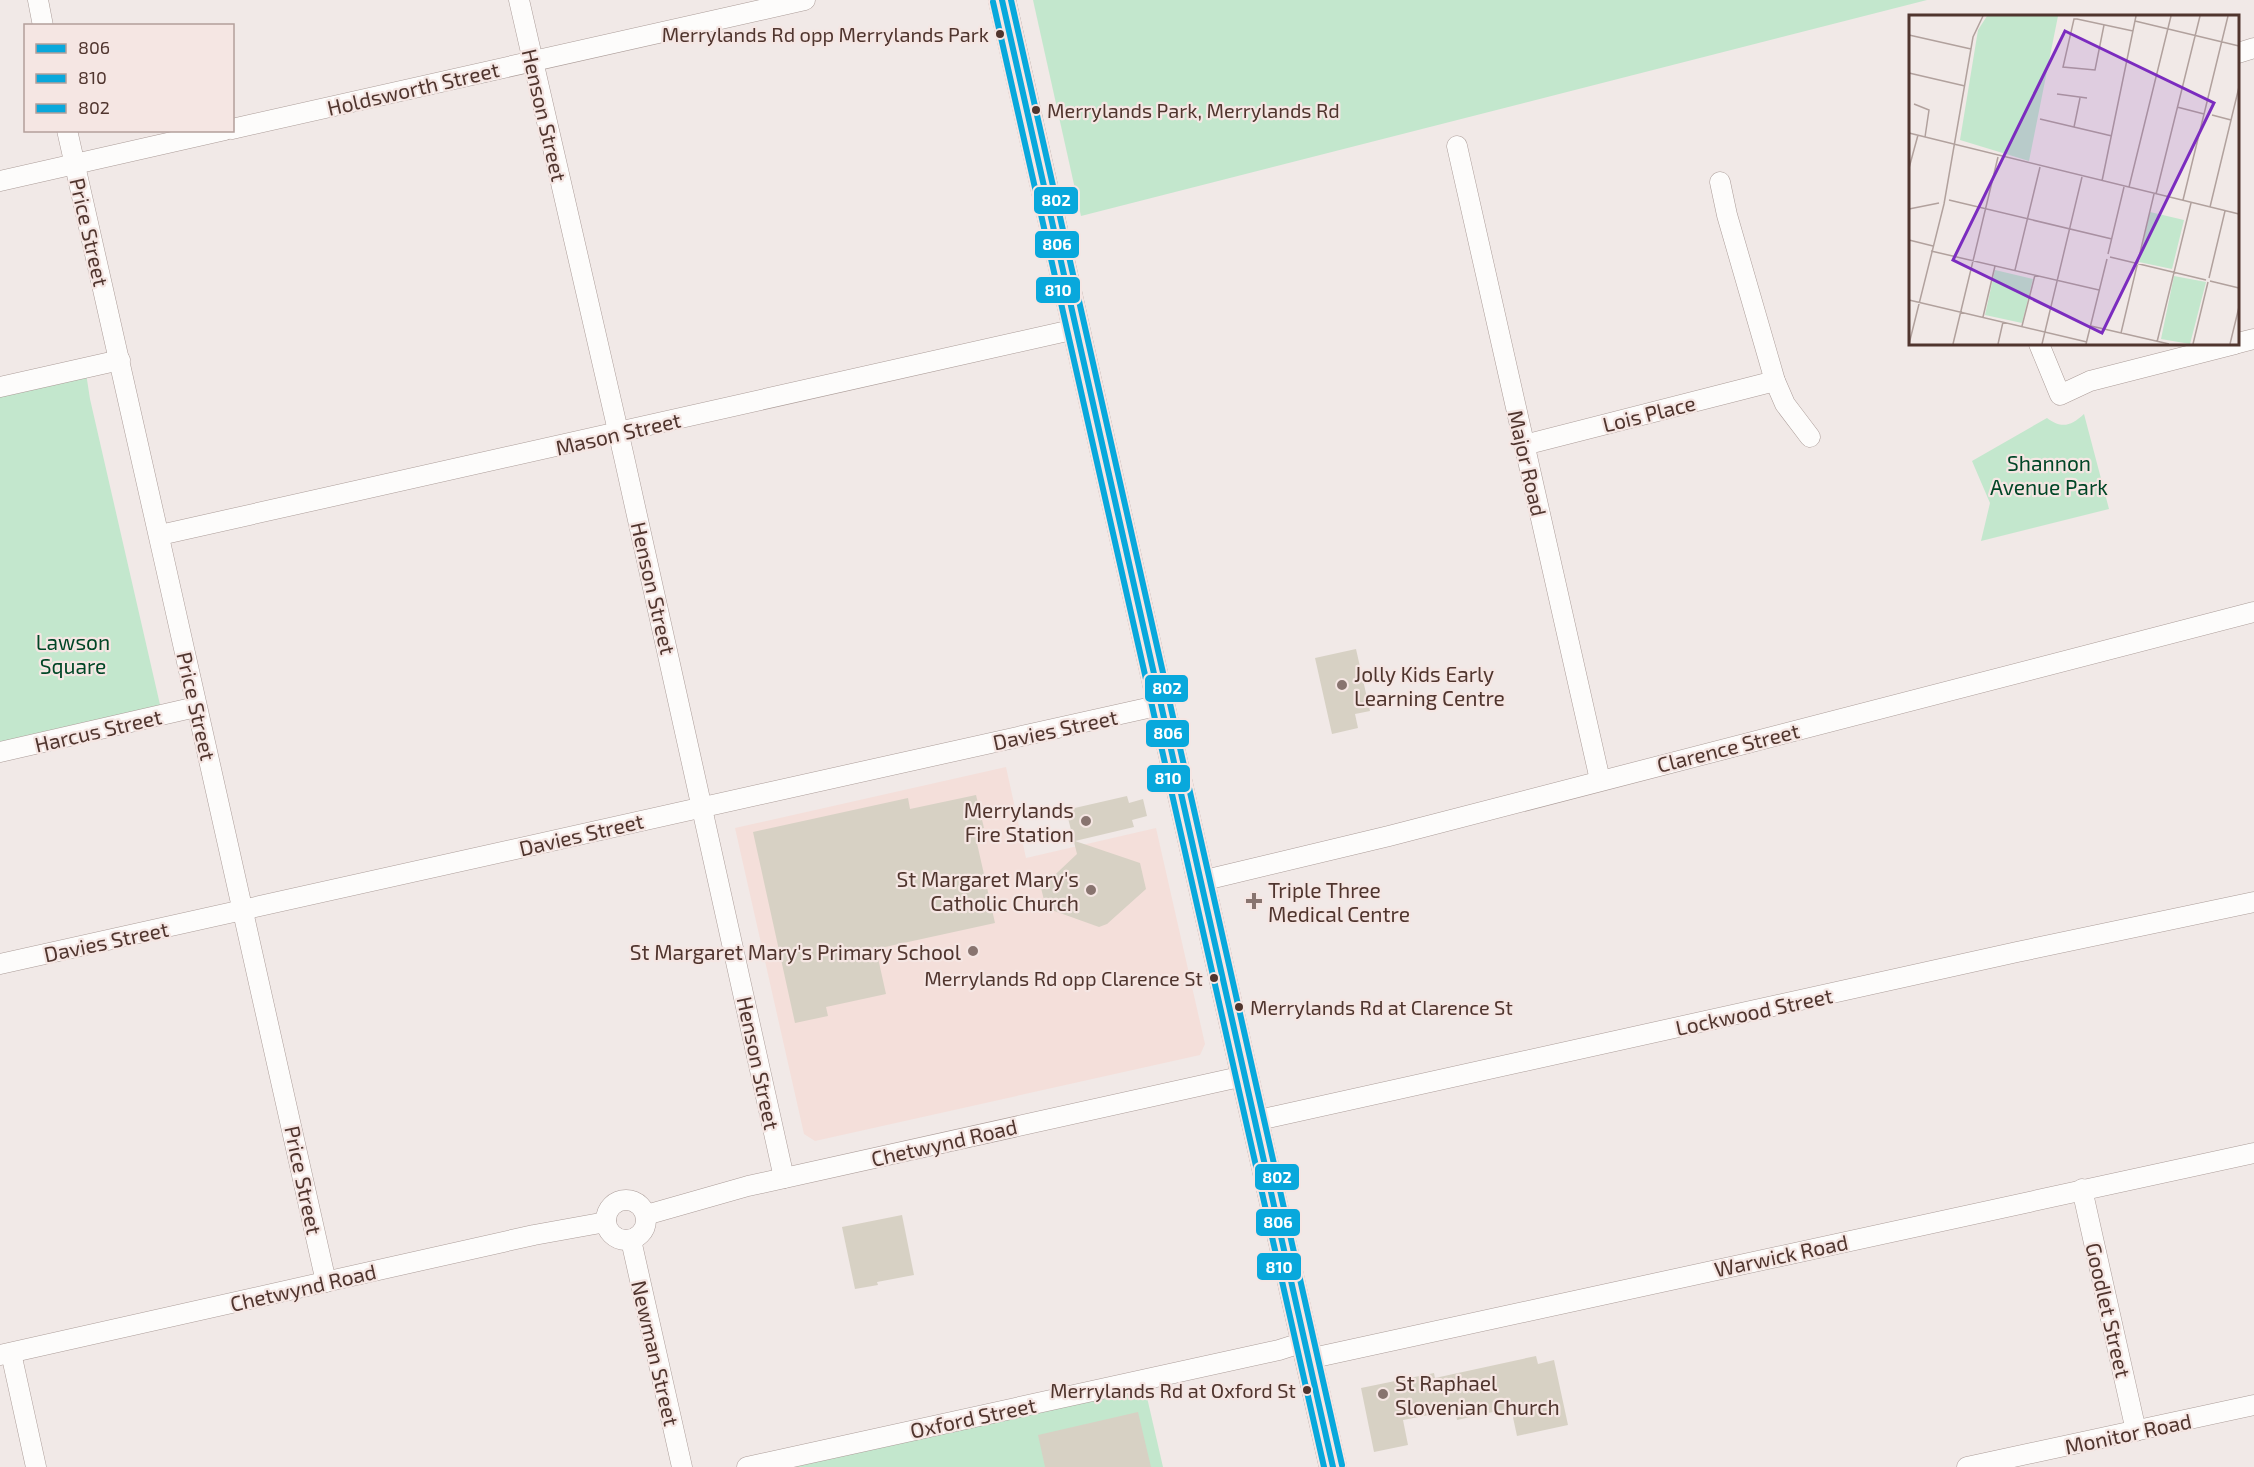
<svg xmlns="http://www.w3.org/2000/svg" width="2254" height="1467" viewBox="0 0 2254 1467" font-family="'Exo 2',sans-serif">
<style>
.built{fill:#f4dfda}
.green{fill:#c3e7cd}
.building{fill:#d7d1c4}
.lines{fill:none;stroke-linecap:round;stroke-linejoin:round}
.minor-casing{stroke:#ab9c98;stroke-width:21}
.secondary-casing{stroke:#ab9c98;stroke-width:28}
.minor{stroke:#fdfcfb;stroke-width:20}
.secondary{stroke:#fdfcfb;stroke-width:27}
.bus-1-casing{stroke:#f5e6e3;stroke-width:10}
.bus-2-casing{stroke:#f5e6e3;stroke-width:10}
.bus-3-casing{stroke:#f5e6e3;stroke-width:10}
.bus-1{stroke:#08a8dc;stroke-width:6}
.bus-2{stroke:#08a8dc;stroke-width:6}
.bus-3{stroke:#08a8dc;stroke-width:6}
.bus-dot{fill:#50352e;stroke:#f5e6e3;stroke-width:2}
.poi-dot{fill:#88746f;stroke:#f5e6e3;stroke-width:2}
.labels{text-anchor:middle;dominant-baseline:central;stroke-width:4.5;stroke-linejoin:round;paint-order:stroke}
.bus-label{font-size:20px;fill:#50352e;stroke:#f5e6e3;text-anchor:end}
.street-label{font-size:21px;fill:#50352e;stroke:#f5e6e3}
.park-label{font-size:21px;fill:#004626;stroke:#f5e6e3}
.poi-label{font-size:21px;fill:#50352e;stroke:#f5e6e3;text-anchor:start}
.inset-road{fill:none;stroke:#b1a19d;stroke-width:1.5}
.view{fill:#7b2cbf;fill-opacity:0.15;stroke:#7b2cbf;stroke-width:3}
.inset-edge{fill:none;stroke:#50352e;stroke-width:3}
.line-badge{stroke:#f5e6e3;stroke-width:2}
.badge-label{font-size:16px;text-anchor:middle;font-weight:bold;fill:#fff}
</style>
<rect width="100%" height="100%" fill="#f1e9e7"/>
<path class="built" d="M1006 767 1026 858 1156 828 1205 1044 1200 1055 815 1141 804 1134 735 828Z"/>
<g class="green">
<path d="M1033 0H1927L1081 216Z"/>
<path d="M86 373 90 399 161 709 0 744V393Z"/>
<path d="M2084 414 2109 509 1981 541 1990 503 1972 461 2047 418C2062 429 2071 426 2084 414Z"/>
<path d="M1143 1380 1163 1467H793Z"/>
</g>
<g class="building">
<path d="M1356 649 1370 711 1355 714 1358 728 1332 734 1315 658Z"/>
<path d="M976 795 984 828 974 830 995 923 876 949 886 994 826 1007 828 1016 795 1023 753 832 908 798 910 809Z"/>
<path d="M1127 796 1129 803 1143 799 1147 816 1132 820 1134 827 1075 841 1140 863 1146 889 1107 924 1099 927 1046 908 1041 888 1077 854 1066 810Z"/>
<path d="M902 1215 914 1275 877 1282 878 1285 855 1289 842 1227Z"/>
<path d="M1536 1356 1538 1364 1554 1360 1568 1425 1517 1436 1511 1408 1457 1420 1455 1410 1403 1420 1408 1445 1374 1452 1361 1388 1434 1373 1435 1378Z"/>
<path d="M1138 1412 1151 1467H1045L1038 1435Z"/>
</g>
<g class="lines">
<g class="minor-casing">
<g id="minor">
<path d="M38 0 43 26"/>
<path d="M519 0 624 457 784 1178"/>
<path d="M2238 53 2254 48"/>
<path d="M232 129 805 0"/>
<path d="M67 130C153 514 242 898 326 1282"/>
<path d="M1457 146 1600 780"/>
<path d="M0 181 225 130"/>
<path d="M1720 182 1727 215 1775 381 1785 404 1810 437"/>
<path d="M2238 343 2254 339"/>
<path d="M2039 344 2060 395 2090 381 2235 344"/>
<path d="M0 387 120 360"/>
<path d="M1524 445 1775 381"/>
<path d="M160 535 1076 329"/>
<path d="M0 752 196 707"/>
<path d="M1201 881 1389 836 2254 612"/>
<path d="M0 964 1161 705"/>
<path d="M1254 1121 2017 952 2254 902"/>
<path d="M2082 1189 2136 1431"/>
<circle cx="626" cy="1220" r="20"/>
<path d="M646 1215 748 1186 1244 1076"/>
<path d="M631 1240 682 1467"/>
<path d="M11 1353 36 1467"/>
<path d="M0 1355 534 1235 606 1222"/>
<path d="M1308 1359 2254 1153"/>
<path d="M747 1467 1279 1350 1304 1342"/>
<path d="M1967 1467 2254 1405"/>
</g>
</g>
<g class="secondary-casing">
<path id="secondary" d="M1002 0 1333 1467"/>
</g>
<use href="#minor" class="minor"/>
<use href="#secondary" class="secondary"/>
<g class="bus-1-casing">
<path id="bus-1" d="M1002 0 1333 1467"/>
</g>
<g class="bus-2-casing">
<path id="bus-2" d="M993 2 1324 1467"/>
</g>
<g class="bus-3-casing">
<path id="bus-3" d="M1011 0 1342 1465"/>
</g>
<use href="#bus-1" class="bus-1"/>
<use href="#bus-2" class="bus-2"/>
<use href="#bus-3" class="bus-3"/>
</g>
<g class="bus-dot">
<circle cx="1000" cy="34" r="5"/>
<circle cx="1036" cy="110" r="5"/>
<circle cx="1214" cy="978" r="5"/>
<circle cx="1239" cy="1007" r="5"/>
<circle cx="1307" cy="1390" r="5"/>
</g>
<g class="poi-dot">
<circle cx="1342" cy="685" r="6"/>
<circle cx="1086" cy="821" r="6"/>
<circle cx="1091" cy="890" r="6"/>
<path d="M1251 892h6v6h6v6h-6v6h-6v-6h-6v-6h6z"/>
<circle cx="973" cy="951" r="6"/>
<circle cx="1383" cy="1394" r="6"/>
</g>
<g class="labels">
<g class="bus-label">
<text x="989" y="34">Merrylands Rd opp Merrylands Park</text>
<text x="1047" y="110" text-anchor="start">Merrylands Park, Merrylands Rd</text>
<text x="1203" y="978">Merrylands Rd opp Clarence St</text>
<text x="1250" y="1007" text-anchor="start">Merrylands Rd at Clarence St</text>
<text x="1296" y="1390">Merrylands Rd at Oxford St</text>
</g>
<g class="street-label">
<text transform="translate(413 88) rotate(-13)">Holdsworth Street</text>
<text transform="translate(545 115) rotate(77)">Henson Street</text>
<text transform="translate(90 232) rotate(77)">Price Street</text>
<text transform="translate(1649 413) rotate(-14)">Lois Place</text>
<text transform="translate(618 433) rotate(-13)">Mason Street</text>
<text transform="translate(1528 463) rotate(77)">Major Road</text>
<text transform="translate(654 588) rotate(77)">Henson Street</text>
<text transform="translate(197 706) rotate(77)">Price Street</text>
<text transform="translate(1055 729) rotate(-12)">Davies Street</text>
<text transform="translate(98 730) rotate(-13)">Harcus Street</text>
<text transform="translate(1728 747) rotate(-14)">Clarence Street</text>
<text transform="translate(581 834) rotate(-13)">Davies Street</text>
<text transform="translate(106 941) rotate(-12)">Davies Street</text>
<text transform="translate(1754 1011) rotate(-12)">Lockwood Street</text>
<text transform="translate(759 1063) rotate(78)">Henson Street</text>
<text transform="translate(944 1142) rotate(-13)">Chetwynd Road</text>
<text transform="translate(304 1180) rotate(78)">Price Street</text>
<text transform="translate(1781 1255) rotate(-12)">Warwick Road</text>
<text transform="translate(303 1287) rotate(-13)">Chetwynd Road</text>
<text transform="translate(2109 1310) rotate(77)">Goodlet Street</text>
<text transform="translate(656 1353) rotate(77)">Newman Street</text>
<text transform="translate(973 1417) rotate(-12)">Oxford Street</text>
<text transform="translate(2128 1433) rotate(-12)">Monitor Road</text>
</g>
<g class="park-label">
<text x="2049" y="462">Shannon<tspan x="2049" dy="24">Avenue Park</tspan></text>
<text x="73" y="641">Lawson<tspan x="73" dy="24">Square</tspan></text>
</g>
<g class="poi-label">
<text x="1354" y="673">Jolly Kids Early<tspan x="1354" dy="24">Learning Centre</tspan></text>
<text x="1074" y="809" text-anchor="end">Merrylands<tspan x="1074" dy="24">Fire Station</tspan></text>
<text x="1079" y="878" text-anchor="end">St Margaret Mary's<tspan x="1079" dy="24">Catholic Church</tspan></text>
<text x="1268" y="889">Triple Three<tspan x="1268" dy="24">Medical Centre</tspan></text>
<text x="961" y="951" text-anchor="end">St Margaret Mary's Primary School</text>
<text x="1395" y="1382">St Raphael<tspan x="1395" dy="24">Slovenian Church</tspan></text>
</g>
</g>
<g transform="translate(1909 15)">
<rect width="330" height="330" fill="#f1e9e7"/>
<path d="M78 1H149L120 146 51 125 69 15ZM241 197 275 205 263 254 230 247ZM86 255 124 264 113 308 76 300ZM265 261 297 267 281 329 252 324Z" fill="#c3e7cd"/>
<path class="inset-road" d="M226 6 330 31M195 10 186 55 154 52 165 4H168L224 16M0 20 62 34M0 58 56 71M148 79 178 83M5 89 20 95 16 122M268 92 295 99M303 100 322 105M131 104 203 121M165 112 171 83M0 118 330 199M0 153 9 120M193 166 227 1M220 172 262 1M247 179 291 1M40 185 203 224M274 185 319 1M301 192 330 72M0 194 30 188M0 225 24 231M22 236 190 275M199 239 215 172M201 242 297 265M106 255 131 152M300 263 316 196M301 266 330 273M0 285 178 327M74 302 86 251M113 311 126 260M182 311 260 329M212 318 245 179M248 327 282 188M0 329 35 189 64 22 74 1M44 329 89 142M89 329 94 307M133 329 173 162M177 329 198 244M284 329 299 267M321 329 330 292"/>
<path class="view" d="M156 16 305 88 193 318 44 245Z"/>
<rect width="330" height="330" class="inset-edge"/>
</g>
<g class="line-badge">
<rect x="1033" y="186" width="46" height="29" rx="6" fill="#08a8dc"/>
<rect x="1034" y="230" width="46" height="29" rx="6" fill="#08a8dc"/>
<rect x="1035" y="276" width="46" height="28" rx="6" fill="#08a8dc"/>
<rect x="1144" y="674" width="45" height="29" rx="6" fill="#08a8dc"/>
<rect x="1145" y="719" width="45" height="29" rx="6" fill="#08a8dc"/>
<rect x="1146" y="764" width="45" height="29" rx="6" fill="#08a8dc"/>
<rect x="1254" y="1163" width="46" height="28" rx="6" fill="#08a8dc"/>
<rect x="1255" y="1208" width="46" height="29" rx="6" fill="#08a8dc"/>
<rect x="1256" y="1252" width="46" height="29" rx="6" fill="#08a8dc"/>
</g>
<g class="badge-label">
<text x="1056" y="206">802</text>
<text x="1057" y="250">806</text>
<text x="1058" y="296">810</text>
<text x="1167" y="694">802</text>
<text x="1168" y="739">806</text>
<text x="1168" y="784">810</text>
<text x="1277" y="1183">802</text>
<text x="1278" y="1228">806</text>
<text x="1279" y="1273">810</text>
</g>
<rect x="24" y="24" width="210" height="108" fill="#f5e6e3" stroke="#b39f9b" stroke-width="1.5"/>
<rect x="36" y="44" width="30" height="9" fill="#08a8dc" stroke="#b39f9b" stroke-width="1.5"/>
<text x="78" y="54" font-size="18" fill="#50352e">806</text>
<rect x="36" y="74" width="30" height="9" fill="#08a8dc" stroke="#b39f9b" stroke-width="1.5"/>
<text x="78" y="84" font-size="18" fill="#50352e">810</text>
<rect x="36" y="104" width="30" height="9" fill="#08a8dc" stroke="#b39f9b" stroke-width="1.5"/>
<text x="78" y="114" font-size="18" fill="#50352e">802</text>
</svg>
